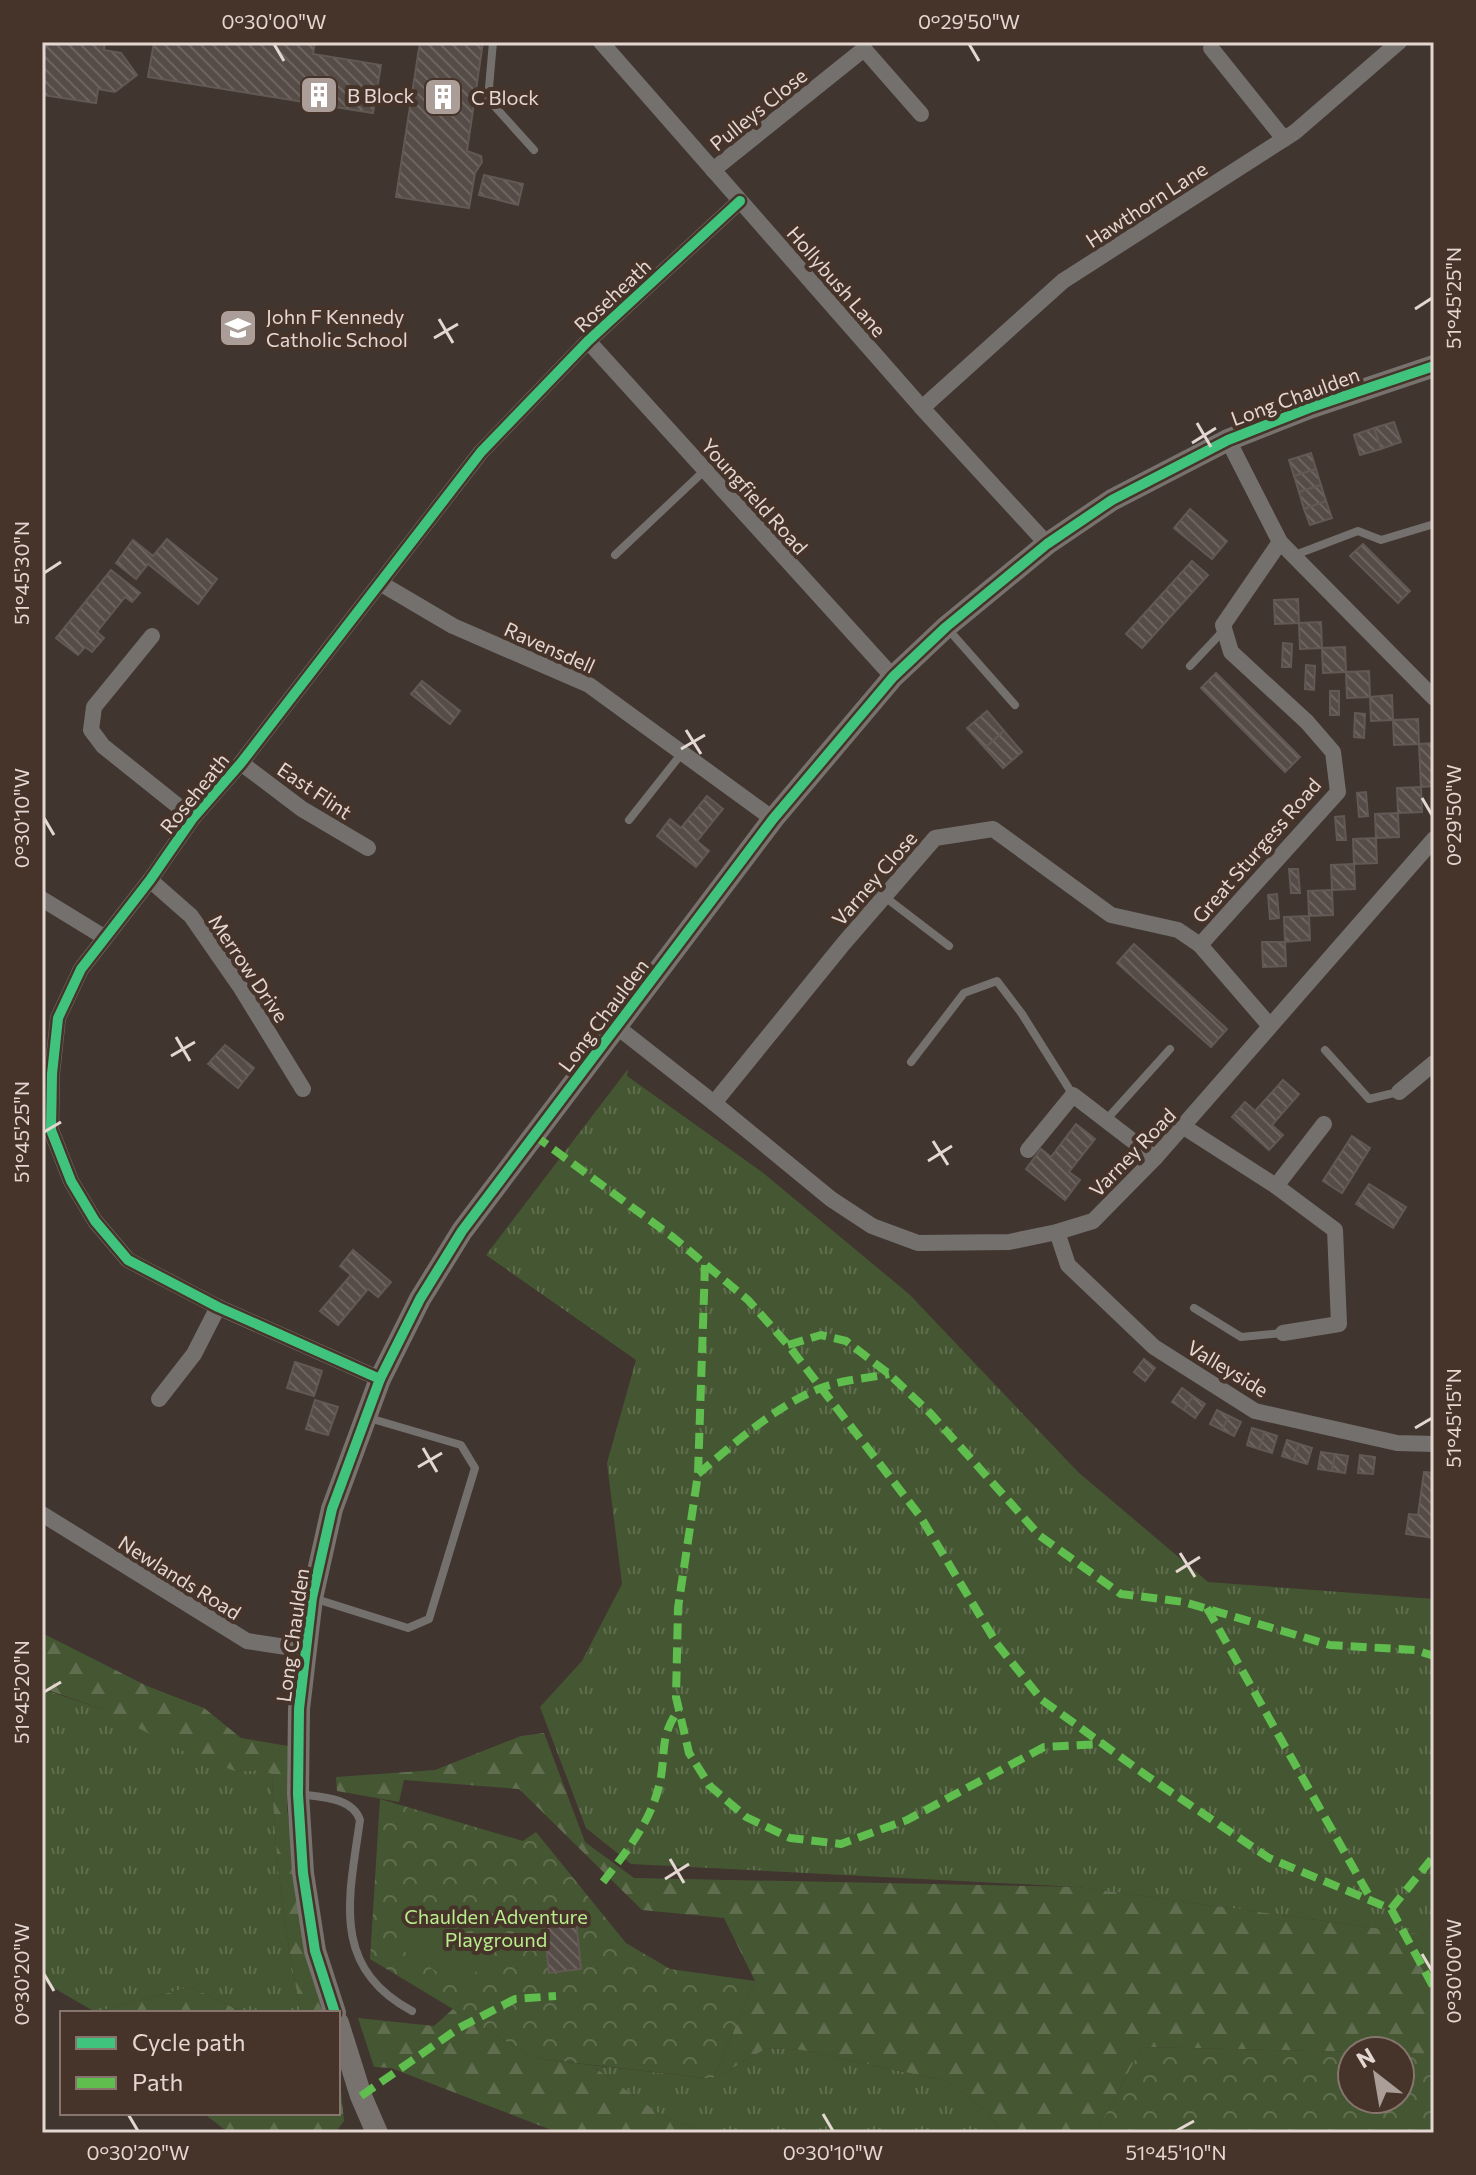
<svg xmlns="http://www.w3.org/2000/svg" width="1476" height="2175" viewBox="0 0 1476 2175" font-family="Commissioner,sans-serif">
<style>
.grass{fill:url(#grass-tufts)}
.forest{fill:url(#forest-firs)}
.park{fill:url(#park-crowns)}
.pitch{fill:#455732}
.building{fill:url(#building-back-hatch);stroke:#635954;stroke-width:2}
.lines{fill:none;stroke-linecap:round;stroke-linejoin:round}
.lane{stroke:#74706d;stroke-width:8}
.street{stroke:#74706d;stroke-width:16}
.secondary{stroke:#77726e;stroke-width:22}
.quiet{stroke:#5fbe4e;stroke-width:8;stroke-dasharray:16 8;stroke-linecap:butt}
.cycleway-casing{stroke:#463329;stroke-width:15}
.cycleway{stroke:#40c37c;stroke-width:10}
.ticks{fill:none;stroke:#e4d7d1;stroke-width:3}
.labels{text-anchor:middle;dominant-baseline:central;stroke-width:8;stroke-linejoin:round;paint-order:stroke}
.poi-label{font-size:20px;fill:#e4d7d1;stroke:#463329;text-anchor:start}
.street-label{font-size:20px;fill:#e4d7d1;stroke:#463329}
.park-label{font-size:20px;fill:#b9ec8c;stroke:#463329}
.neatline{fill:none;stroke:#e4d7d1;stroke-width:3}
.ticks-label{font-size:20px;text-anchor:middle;fill:#e4d7d1}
</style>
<defs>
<pattern id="grass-tufts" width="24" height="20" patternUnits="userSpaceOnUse" patternTransform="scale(2)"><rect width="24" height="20" fill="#455732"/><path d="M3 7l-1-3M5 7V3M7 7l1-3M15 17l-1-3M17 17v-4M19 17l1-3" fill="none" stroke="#606e4f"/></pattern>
<pattern id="forest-firs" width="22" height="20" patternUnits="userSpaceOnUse" patternTransform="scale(2)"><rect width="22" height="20" fill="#455732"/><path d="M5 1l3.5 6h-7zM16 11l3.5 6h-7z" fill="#606e4f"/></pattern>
<pattern id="park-crowns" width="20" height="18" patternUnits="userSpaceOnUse" patternTransform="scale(2)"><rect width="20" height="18" fill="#455732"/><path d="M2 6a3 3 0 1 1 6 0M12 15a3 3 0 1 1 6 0" fill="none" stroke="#606e4f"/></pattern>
<pattern id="building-back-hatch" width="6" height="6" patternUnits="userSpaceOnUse" patternTransform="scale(2)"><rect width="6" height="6" fill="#554b47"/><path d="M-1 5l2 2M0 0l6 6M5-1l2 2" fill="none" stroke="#6d6460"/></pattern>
</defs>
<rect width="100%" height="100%" fill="#40352f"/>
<g class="grass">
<path d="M628 1069 627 1076 762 1172 909 1294 1078 1472 1208 1582 1434 1599V1915L1426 1935 1077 1887 631 1864 586 1828 540 1707 582 1661 622 1584 607 1463 636 1360 486 1255Z"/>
<path d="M42 1689 99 1708 235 1771 261 1770 272 1774C274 1855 285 1934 301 2013H244L191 1987 95 2012 42 1981Z"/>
<path d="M767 2048 802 2050 946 2081 986 2110 1002 2133H714L664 2117 591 2065 713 2079Z"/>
</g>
<g class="forest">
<path d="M42 1633 147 1686 204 1708 241 1738 288 1746 287 1808 296 1876 324 2013H301C285 1934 274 1855 272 1774L260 1770 235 1771 197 1758 99 1708 42 1688Z"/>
<path d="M544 1733 585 1842 634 1878 1077 1887 1426 1935 1434 1915V2054L1142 2047 1096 2133H1002L986 2110 946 2081 802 2050 767 2048 713 2079 755 1981 724 1918 642 1910 519 1789 404 1780 399 1802 337 1791 336 1777 435 1770 521 1736Z"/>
<path d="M191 1987 244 2013H94L95 2012Z"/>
<path d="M453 2009 534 2058 591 2065 664 2117 714 2133H559L391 2068 374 2067 358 2018 434 2026Z"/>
<path d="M338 2061 344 2121 335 2133H229L207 2116H177L174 2113H338Z"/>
</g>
<g class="park">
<path d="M380 1799 523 1841 536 1832 626 1943 670 1969 755 1981 713 2079 534 2058 370 1959Z"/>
<path d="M1142 2047 1352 2052V2099H1400V2053L1434 2054V2133H1096Z"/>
</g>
<path class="pitch" d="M417 1912 486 1956 465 1989 395 1946Z"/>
<g class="building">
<path d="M42 42H105L104 50 121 53 137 75 115 92 98 89 96 103 42 95Z"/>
<path d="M154 42H315L313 54 381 65 373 113 148 77Z"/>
<path d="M420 42H483L467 151 481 156 482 162 475 173 469 208 396 197Z"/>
<path d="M484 175 523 184 518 205 479 195Z"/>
<path d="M1394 422 1401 442 1381 449 1374 428Z"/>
<path d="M1374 428 1381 449 1360 455 1354 435Z"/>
<path d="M1311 453 1316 469 1294 476 1289 460Z"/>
<path d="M1316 469 1321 485 1299 492 1294 476Z"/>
<path d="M1321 485 1326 501 1304 509 1299 492Z"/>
<path d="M1326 501 1332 518 1310 525 1304 509Z"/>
<path d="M1190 509 1227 541 1212 559 1174 528Z"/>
<path d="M167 539 217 579 198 604 148 564 136 579 116 563 133 540 153 556Z"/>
<path d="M1363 544 1410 591 1398 603 1350 556Z"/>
<path d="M1192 561 1208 575 1142 648 1126 634Z"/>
<path d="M111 570 140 593 132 602 125 597 97 632 104 638 92 652 85 647 78 655 56 638Z"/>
<path d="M1298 599 1299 623 1275 624 1274 600Z"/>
<path d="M1321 622 1322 648 1300 649 1299 623Z"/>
<path d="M1283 643 1292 644 1291 667H1282Z"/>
<path d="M1345 647 1346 672 1323 673 1322 648Z"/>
<path d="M1306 665 1315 666 1314 690 1305 689Z"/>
<path d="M1369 671 1370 697 1347 698 1346 672Z"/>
<path d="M1216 673 1300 757 1285 772 1201 688Z"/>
<path d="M422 681 460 711 450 724 411 694Z"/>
<rect x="1330" y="691" width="9" height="24"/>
<path d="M1392 695 1393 720 1371 721 1370 697Z"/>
<path d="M987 711 1004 731 985 748 967 728Z"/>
<path d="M1355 713 1365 714 1364 738 1354 737Z"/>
<path d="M1418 719 1419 744 1394 745 1393 720Z"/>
<path d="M1004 731 1022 752 1003 768 985 748Z"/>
<path d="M1434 743V786L1421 787 1419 744Z"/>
<path d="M1421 787 1422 812 1398 813 1397 788Z"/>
<path d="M1366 792 1368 816 1359 817 1357 793Z"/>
<path d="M707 796 723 809 697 841 709 851 696 867 657 836 670 819 681 828Z"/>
<path d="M1398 813 1399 837 1376 838 1375 814Z"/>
<path d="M1344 816 1346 840H1337L1335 817Z"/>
<path d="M1376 838 1377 863 1354 864 1353 839Z"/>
<path d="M1354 864 1355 889 1332 890 1331 865Z"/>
<path d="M1289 869H1298L1300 893H1291Z"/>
<path d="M1332 890 1333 915 1309 916 1308 891Z"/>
<path d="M1277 894 1279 918 1270 919 1268 895Z"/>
<path d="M1309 916 1310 940 1285 942 1284 917Z"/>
<path d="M1262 942H1285L1286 966 1263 967Z"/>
<path d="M1134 944 1227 1029 1211 1047 1117 963Z"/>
<path d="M225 1045 254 1068 238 1088 208 1064Z"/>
<path d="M1283 1080 1299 1094 1272 1125 1283 1135 1269 1150 1232 1117 1245 1102 1255 1111Z"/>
<path d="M1076 1124 1095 1139 1069 1172 1080 1180 1065 1200 1026 1169 1041 1149 1051 1157Z"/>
<path d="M1352 1136 1370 1148 1342 1193 1323 1181Z"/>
<path d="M1369 1184 1406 1207 1393 1228 1356 1204Z"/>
<path d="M353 1250 391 1282 378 1297 368 1289 338 1325 320 1311 351 1275 340 1266Z"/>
<path d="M1144 1359 1155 1368 1145 1381 1134 1372Z"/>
<path d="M295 1362 322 1371 314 1396 287 1388Z"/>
<path d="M1182 1388 1193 1396 1184 1410 1172 1402Z"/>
<path d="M1193 1396 1205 1404 1195 1418 1184 1410Z"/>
<path d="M315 1400 338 1407 328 1435 306 1429Z"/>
<path d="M1217 1410 1229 1416 1222 1430 1210 1424Z"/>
<path d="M1229 1416 1241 1422 1234 1436 1222 1430Z"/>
<path d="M1252 1428 1265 1432 1259 1449 1247 1445Z"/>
<path d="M1265 1432 1277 1436 1272 1453 1259 1449Z"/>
<path d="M1287 1440 1299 1444 1294 1460 1282 1456Z"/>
<path d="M1299 1444 1312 1448 1307 1464 1294 1460Z"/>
<path d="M1321 1452 1335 1454 1332 1471 1318 1469Z"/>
<path d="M1335 1454 1348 1456 1345 1473 1332 1471Z"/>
<path d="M1360 1455 1375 1457 1373 1474 1358 1473Z"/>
<path d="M1424 1472 1434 1473V1538L1406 1534 1409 1514 1418 1515Z"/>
<path d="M575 1911 581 1969 549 1973 543 1915Z"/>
</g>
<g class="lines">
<g class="lane">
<path d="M493 42 488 99 534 150"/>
<path d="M615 555 705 470"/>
<path d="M1295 555 1358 531 1381 540 1434 524"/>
<path d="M947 628 1015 705"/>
<path d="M1190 666 1224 630"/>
<path d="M629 820 682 753"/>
<path d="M885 897 949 946"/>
<path d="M1325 1050 1369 1099 1398 1092"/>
<path d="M911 1062 964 993 997 981 1022 1014 1073 1095"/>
<path d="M1106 1120 1170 1049"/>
<path d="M1194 1308 1241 1337 1283 1333"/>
<path d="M313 1598 408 1628 429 1619 475 1468 461 1445 369 1418"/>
<path d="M299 1794C320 1797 352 1797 360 1820 349 1898 330 1967 412 2011"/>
</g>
<g class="street">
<path d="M601 42 922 408 1047 544"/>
<path d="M1211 48 1284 139"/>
<path d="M713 170 864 49 921 114"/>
<path d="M588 341 893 677"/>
<path d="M922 408 1063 281 1295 132 1399 42"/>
<path d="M1228 440 1280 542 1434 698"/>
<path d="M380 583 453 626 589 685 773 819"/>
<path d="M152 636 94 707 91 730 103 746 193 818"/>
<path d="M241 763 302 809 368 848"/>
<path d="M150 880 191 916 241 988 303 1089"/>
<path d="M42 899 104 937"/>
<path d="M616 1026 714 1103 831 1199 872 1226 918 1243 1009 1242 1057 1232 1093 1221 1155 1158 1434 839"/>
<path d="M1270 1026 1200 945 1338 792 1333 752 1307 722 1231 652 1223 625 1280 542"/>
<path d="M1399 1092 1434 1063"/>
<path d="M714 1103 844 943 935 838 993 829 1111 915 1178 930 1200 945"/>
<path d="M1184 1127 1276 1186 1324 1124"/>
<path d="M1028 1150 1073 1095 1155 1158"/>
<path d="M1276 1186 1335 1230 1339 1324 1283 1333"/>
<path d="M1057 1232 1068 1265 1154 1347 1255 1411 1397 1443 1434 1444"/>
<path d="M380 1379 218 1307 128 1260 95 1221 71 1181 51 1130 52 1074 58 1018 81 969 150 880 193 818 241 763 481 452 588 341 740 201"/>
<path d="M159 1399 194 1354 218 1307"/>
<path d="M42 1514 247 1641 306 1650"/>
</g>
<g class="secondary">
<path d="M335 2013 315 1951 303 1873 298 1794 299 1709 312 1598 332 1509 380 1379 420 1299 462 1231 773 819 893 677 946 627 1047 544 1112 500 1228 440 1309 408 1434 366"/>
<path d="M338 2023 361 2096 377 2133"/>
</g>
<g class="quiet">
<path d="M534 1135 674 1238 748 1300 788 1345 920 1516 997 1644 1042 1700 1147 1776 1269 1858 1391 1909 1434 1988"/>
<path d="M705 1265 698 1474 678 1608 676 1697 689 1753 710 1786 746 1817 790 1838 841 1844 907 1820 1044 1747 1103 1744"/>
<path d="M788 1345 821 1335 846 1341 889 1374 931 1414 1040 1536 1121 1594 1184 1602 1330 1645 1415 1650 1434 1656"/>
<path d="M698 1474C735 1443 775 1406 821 1388 842 1380 867 1378 889 1374"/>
<path d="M1207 1608 1372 1901"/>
<path d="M603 1882C626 1852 650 1823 659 1786 667 1754 658 1738 679 1709"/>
<path d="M1391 1909 1434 1856"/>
<path d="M361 2096 459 2028 515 1999 556 1996"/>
</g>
<g class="cycleway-casing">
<g id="cycleway">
<path d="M380 1379 218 1307 128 1260 95 1221 71 1181 51 1130 52 1074 58 1018 81 969 150 880 193 818 241 763 481 452 588 341 740 201"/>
<path d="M335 2013 315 1951 303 1873 298 1794 299 1709 312 1598 332 1509 380 1379 420 1299 462 1231 773 819 893 677 946 627 1047 544 1112 500 1228 440 1309 408 1434 366"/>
</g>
</g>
<use href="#cycleway" class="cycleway"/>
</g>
<path class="ticks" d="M274 44 284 61M969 44 979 61M1415 309 1432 298M439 319 453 343M434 338 458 324M1197 423 1211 447M1192 443 1216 428M44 573 61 562M686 730 701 754M681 749 705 735M1422 798 1432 815M44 818 54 835M176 1037 190 1061M171 1056 195 1042M44 1132 61 1122M933 1141 948 1165M928 1161 952 1146M1415 1428 1432 1418M423 1448 437 1472M418 1467 442 1453M1180 1553 1195 1577M1176 1572 1200 1557M44 1692 61 1682M670 1859 684 1883M665 1879 689 1864M1422 1954 1432 1971M44 1974 54 1991M128 2114 138 2131M823 2114 833 2131M1176 2131 1194 2121"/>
<defs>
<g id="building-square" transform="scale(2)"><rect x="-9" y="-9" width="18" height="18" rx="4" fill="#ab9e98" stroke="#463329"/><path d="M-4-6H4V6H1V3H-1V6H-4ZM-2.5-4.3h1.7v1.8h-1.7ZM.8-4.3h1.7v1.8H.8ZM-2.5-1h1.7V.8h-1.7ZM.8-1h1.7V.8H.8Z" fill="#fff"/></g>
<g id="school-square" transform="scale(2)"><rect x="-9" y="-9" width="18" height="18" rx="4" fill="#ab9e98" stroke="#463329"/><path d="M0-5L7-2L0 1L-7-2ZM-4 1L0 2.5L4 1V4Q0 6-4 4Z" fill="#fff"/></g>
</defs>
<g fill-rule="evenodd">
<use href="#building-square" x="319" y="95"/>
<use href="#building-square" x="443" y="97"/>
<use href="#school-square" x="238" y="328"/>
</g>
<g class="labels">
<g class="poi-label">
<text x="347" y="95">B Block</text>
<text x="471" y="97">C Block</text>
<text x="266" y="316">John F Kennedy<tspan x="266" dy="23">Catholic School</tspan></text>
</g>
<g class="street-label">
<text transform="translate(758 109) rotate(-39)">Pulleys Close</text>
<text transform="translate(1146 204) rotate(-33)">Hawthorn Lane</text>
<text transform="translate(837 281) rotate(49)">Hollybush Lane</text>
<text transform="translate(612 295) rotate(-43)">Roseheath</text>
<text transform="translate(1295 396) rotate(-20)">Long Chaulden</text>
<text transform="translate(755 496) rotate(48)">Youngfield Road</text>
<text transform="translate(550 647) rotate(24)">Ravensdell</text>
<text transform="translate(315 790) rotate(34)">East Flint</text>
<text transform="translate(194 793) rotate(-51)">Roseheath</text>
<text transform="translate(1256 850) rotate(-49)">Great Sturgess Road</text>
<text transform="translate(874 878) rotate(-49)">Varney Close</text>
<text transform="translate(249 968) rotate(56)">Merrow Drive</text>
<text transform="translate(603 1015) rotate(-53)">Long Chaulden</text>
<text transform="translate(1132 1152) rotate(-46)">Varney Road</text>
<text transform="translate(1228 1368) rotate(31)">Valleyside</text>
<text transform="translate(180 1577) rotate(32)">Newlands Road</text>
<text transform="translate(292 1635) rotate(-82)">Long Chaulden</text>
</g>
<g class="park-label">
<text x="496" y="1916">Chaulden Adventure<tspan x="496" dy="23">Playground</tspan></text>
</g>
</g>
<rect width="1476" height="2175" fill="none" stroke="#463329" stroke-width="88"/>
<rect x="60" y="2011" width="280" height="104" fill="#463329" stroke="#85756c" stroke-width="2"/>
<rect x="76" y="2037" width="40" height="12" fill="#40c37c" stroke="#85756c" stroke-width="2"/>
<text x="132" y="2051" font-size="24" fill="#e4d7d1">Cycle path</text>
<rect x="76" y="2077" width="40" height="12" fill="#5fbe4e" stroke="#85756c" stroke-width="2"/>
<text x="132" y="2091" font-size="24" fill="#e4d7d1">Path</text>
<g transform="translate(1376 2075) rotate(329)"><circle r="38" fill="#463329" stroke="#85756c" stroke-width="2"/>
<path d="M0-6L14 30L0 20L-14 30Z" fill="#ab9e98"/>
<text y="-12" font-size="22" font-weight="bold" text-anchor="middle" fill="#e4d7d1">N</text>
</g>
<rect x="44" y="44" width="1388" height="2087" class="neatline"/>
<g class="ticks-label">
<text x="274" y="29">0°30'00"W</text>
<text x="969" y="29">0°29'50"W</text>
<text transform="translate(1454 298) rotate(-90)" y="7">51°45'25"N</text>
<text transform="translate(22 573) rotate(-90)" y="7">51°45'30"N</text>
<text transform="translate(1454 815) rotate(-90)" y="7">0°29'50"W</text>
<text transform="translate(22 818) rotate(-90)" y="7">0°30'10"W</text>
<text transform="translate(22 1132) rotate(-90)" y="7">51°45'25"N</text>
<text transform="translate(1454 1418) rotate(-90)" y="7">51°45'15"N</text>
<text transform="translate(22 1692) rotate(-90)" y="7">51°45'20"N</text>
<text transform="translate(1454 1971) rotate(-90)" y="7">0°30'00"W</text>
<text transform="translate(22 1974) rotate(-90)" y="7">0°30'20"W</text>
<text x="138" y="2160">0°30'20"W</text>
<text x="833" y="2160">0°30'10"W</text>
<text x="1176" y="2160">51°45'10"N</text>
</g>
</svg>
